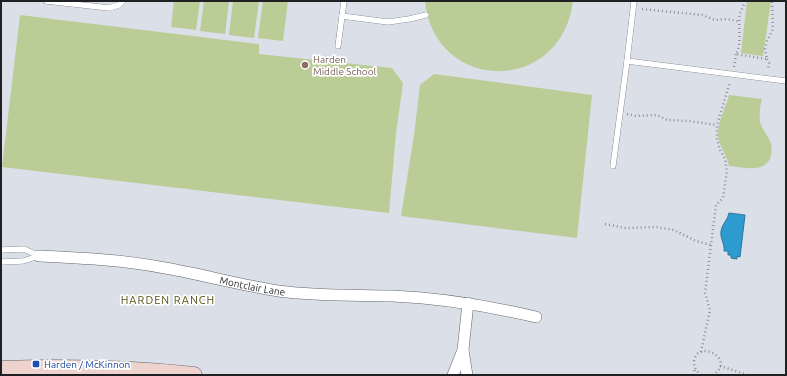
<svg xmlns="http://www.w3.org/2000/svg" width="787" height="376" viewBox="0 0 787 376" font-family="Ubuntu,sans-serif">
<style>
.green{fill:#bacd96}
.water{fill:#2e9bd0;stroke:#29769c}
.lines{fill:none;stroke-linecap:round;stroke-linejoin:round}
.lane-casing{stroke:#61656c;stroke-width:6}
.street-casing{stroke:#61656c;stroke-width:12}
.secondary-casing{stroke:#61656c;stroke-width:17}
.path{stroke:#8d9096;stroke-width:2.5;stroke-dasharray:1 3;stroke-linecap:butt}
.lane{stroke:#fff;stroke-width:5.5}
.street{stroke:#fff;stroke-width:11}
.secondary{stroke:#eed2ce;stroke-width:16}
.education-dot{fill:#8d6e63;stroke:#fff;stroke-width:1.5}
.transit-dot{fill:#1a4fb4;stroke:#fff;stroke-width:1.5}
.labels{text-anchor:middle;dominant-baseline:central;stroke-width:3.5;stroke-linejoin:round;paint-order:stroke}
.education-label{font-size:10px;fill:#785e54;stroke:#fff;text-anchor:start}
.street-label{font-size:10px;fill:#1e2023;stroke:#fff}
.transit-label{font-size:10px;fill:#164399;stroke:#fff;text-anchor:start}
.neighbourhood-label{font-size:11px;letter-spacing:1px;fill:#544f10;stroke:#fff}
</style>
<rect width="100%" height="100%" fill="#dbdfe7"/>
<g class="green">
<path d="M174 1H200L196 30 171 27Z"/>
<path d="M204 1H229L225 34 200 31Z"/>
<path d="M233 1H259L254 38 229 35Z"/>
<path d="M263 1H288L283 41 258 38Z"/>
<path d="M425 1H573C561 96 434 93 425 1Z"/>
<path d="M747 1H771L763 56 741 53Z"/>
<path d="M20 15 259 44V54L392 68 403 83 396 133 389 213 2 167Z"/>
<path d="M434 74 592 95 577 238 401 216 414 135 420 85Z"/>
<path d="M729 95 762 99C760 106 759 113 760 121 761 128 767 134 770 141 772 146 772 150 771 156 766 174 742 167 729 166 727 157 722 150 719 141 715 124 725 111 729 95Z"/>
</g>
<path class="water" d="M729 213 745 215 740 257 737 256V259L731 258V255H728V251H724C725 244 720 239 721 231 722 224 728 220 729 213Z"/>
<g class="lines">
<g class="lane-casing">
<g id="lane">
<path d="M46 1 109 8 119 5 123 1"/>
<path d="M634 1 627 61 786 81"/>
<path d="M342 16 388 22 409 19 426 15"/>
<path d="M338 46 344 1"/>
<path d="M613 166 627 61"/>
<path d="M1 250 24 249 39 256 23 261 1 262"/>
</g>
</g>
<g class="street-casing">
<g id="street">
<path id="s1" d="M39 256C81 258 124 260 165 268 206 275 246 287 287 292 322 296 357 295 392 296 441 298 489 306 536 317"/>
<path d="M463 350 467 375"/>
<path d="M453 375 463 350 468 303"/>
</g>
</g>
<g class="secondary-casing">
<path id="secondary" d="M1 369C65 367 130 368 194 375"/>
</g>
<g class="path">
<path d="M745 1C744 5 742 9 740 13 737 27 743 41 736 54L767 59 765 49 767 41 773 29 772 1"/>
<path d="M642 9 702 15 715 20 728 19 740 22"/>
<path d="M767 59 769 63 768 70"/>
<path d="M734 67 736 54"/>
<path d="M627 114 636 116 657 115 667 120 688 121 717 125"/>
<path d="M605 224 626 228 656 227 674 230 696 241 711 245"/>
<path d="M701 352 710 310 705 293 716 205 723 198 727 171 725 159 720 150 717 139V125L730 82"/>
<path d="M720 366 748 375"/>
<path d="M694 375 695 367"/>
<path d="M701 375C697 372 694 367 694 361 698 338 737 360 713 375"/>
</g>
<use href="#lane" class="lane"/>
<use href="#street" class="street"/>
<use href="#secondary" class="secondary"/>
</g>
<circle class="education-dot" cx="305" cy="65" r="4"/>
<rect class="transit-dot" x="32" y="360" width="8" height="8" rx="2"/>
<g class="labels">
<g class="education-label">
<text x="313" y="59">Harden<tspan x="313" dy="12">Middle School</tspan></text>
</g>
<g class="street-label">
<text stroke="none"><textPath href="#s1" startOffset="216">Montclair Lane</textPath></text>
</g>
<g class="transit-label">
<text x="44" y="364">Harden / McKinnon</text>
</g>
<g class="neighbourhood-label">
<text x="168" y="300">HARDEN RANCH</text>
</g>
</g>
<rect width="787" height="376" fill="none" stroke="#1e2023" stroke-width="4"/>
</svg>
